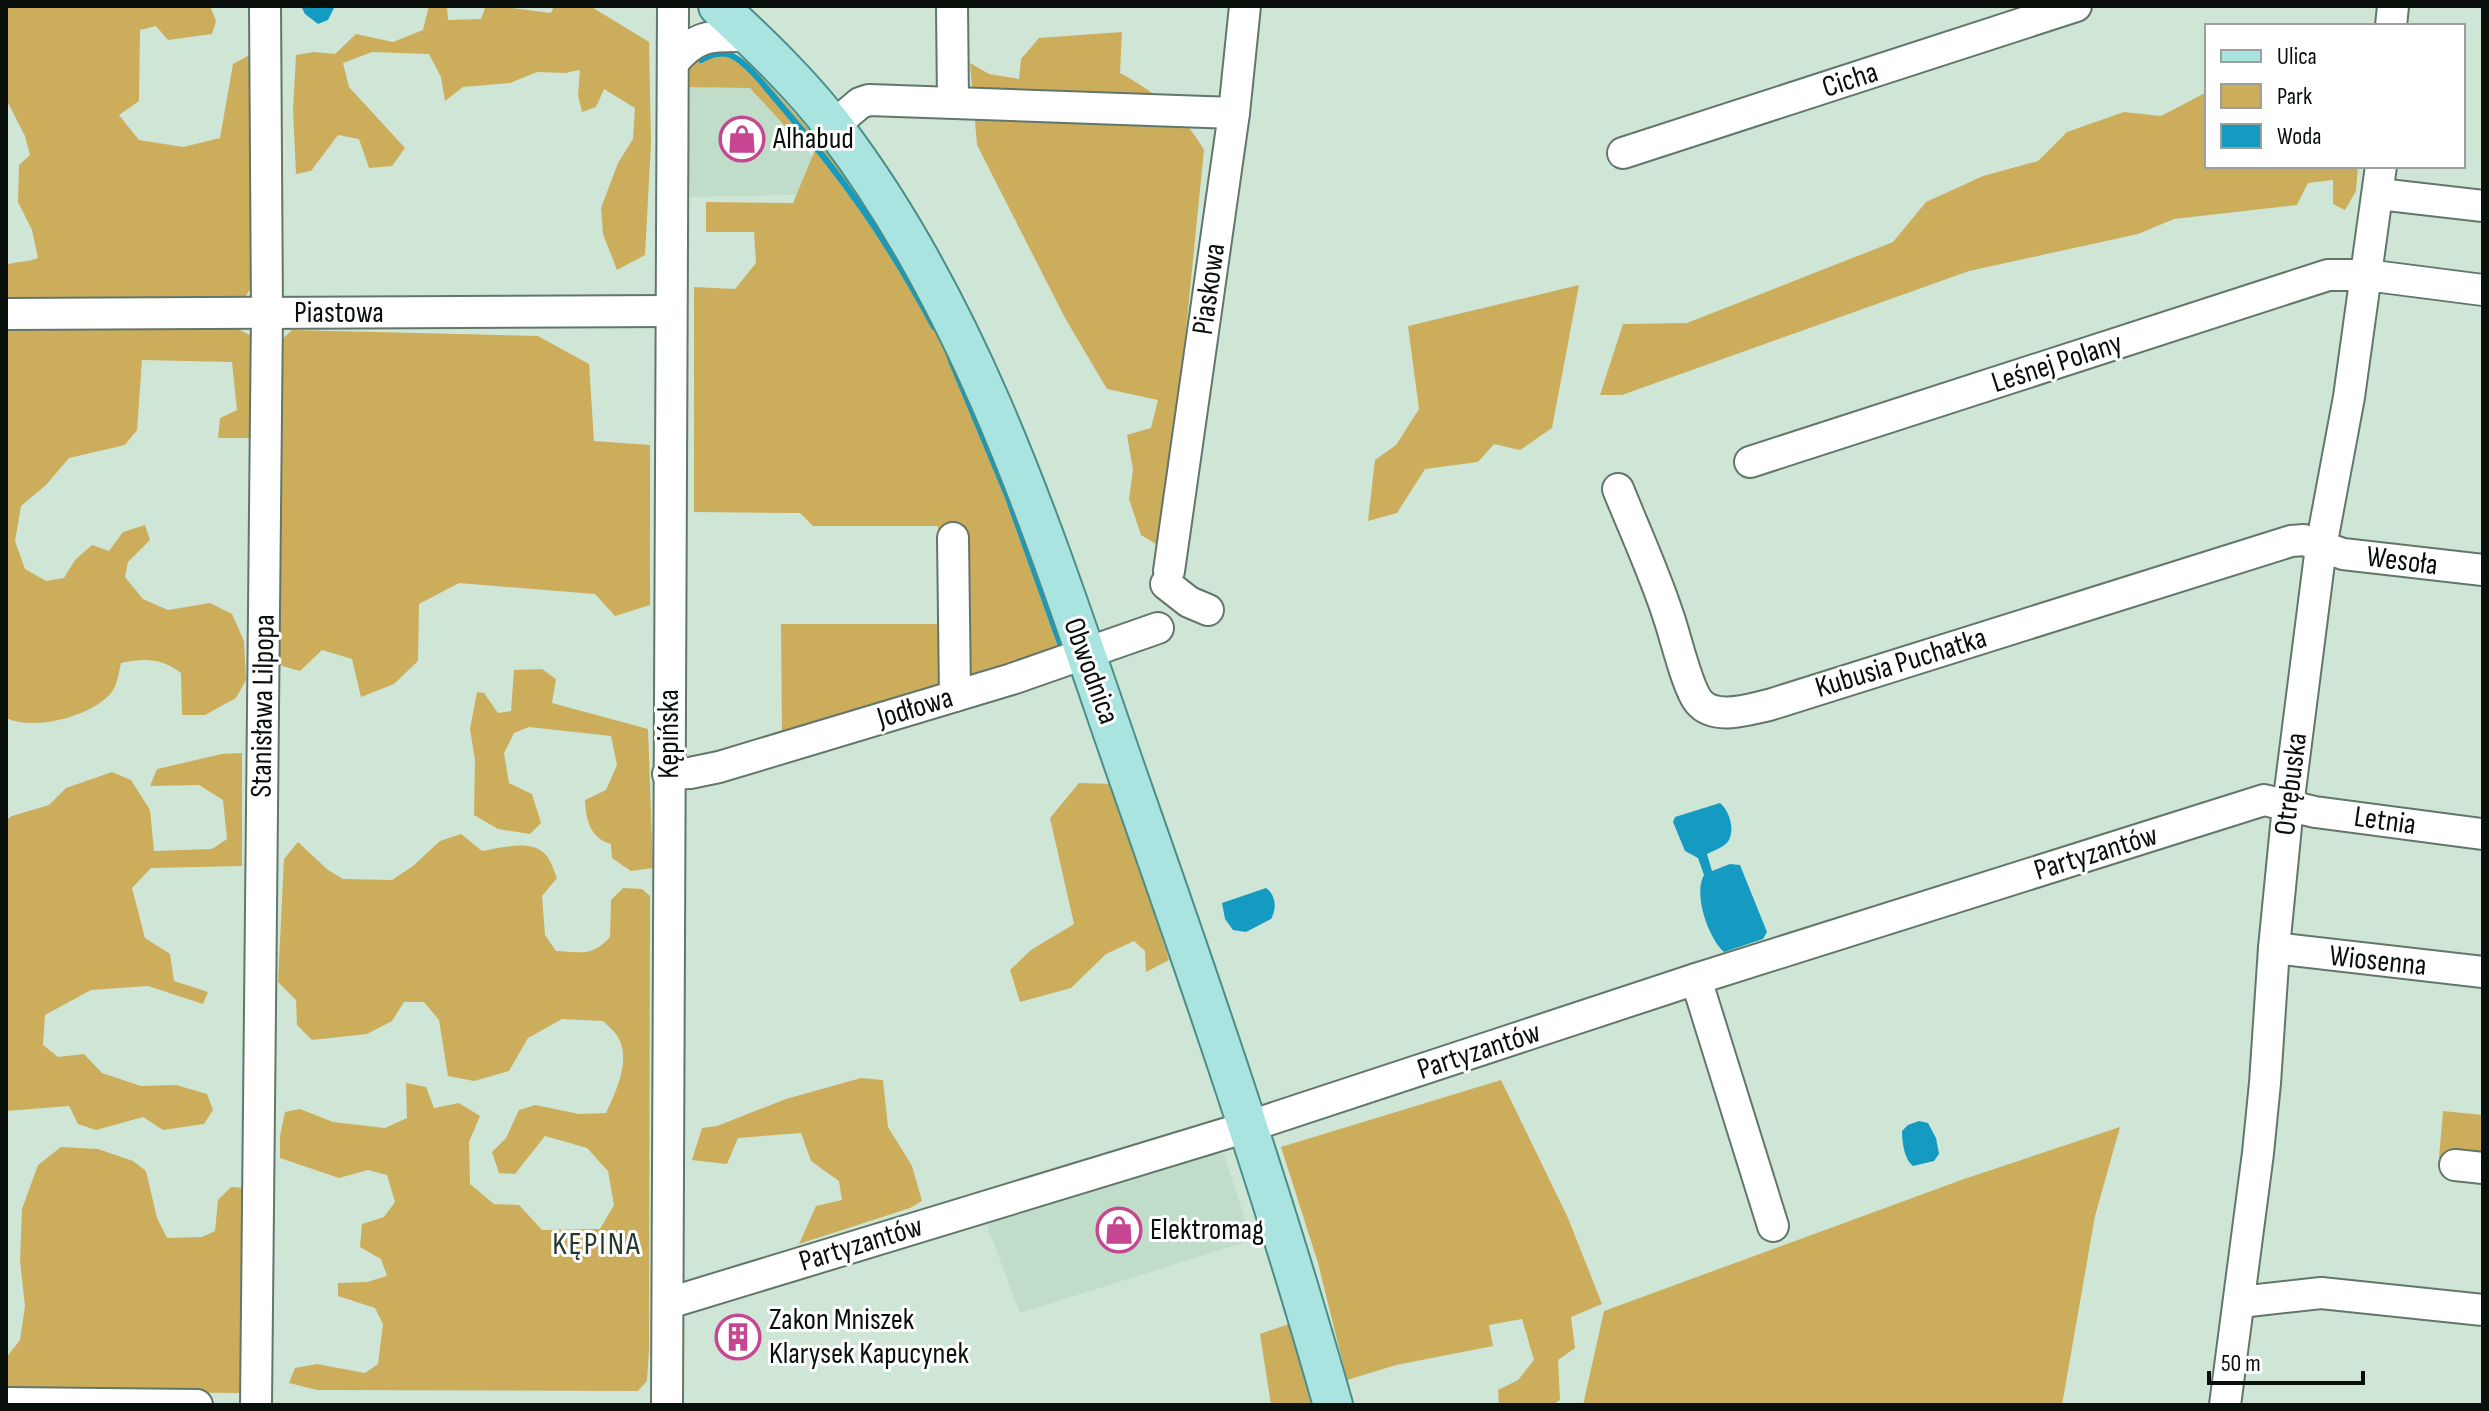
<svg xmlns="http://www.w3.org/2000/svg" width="2489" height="1411" viewBox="0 0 2489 1411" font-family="'Sofia Sans Condensed',sans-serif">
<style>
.built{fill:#bfddc9}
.green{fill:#ccad5c}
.water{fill:#159bc1}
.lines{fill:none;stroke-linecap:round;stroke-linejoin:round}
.stream{stroke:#159bc1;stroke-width:6}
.minor-casing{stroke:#627669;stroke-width:34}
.major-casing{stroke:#4b8e88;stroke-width:42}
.minor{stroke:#fff;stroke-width:30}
.major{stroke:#a9e4e0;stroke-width:38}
.labels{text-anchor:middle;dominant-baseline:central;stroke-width:6;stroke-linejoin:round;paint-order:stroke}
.street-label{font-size:30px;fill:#09100b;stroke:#fff}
.poi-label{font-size:30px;fill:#09100b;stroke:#fff;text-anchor:start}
.neighbourhood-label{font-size:32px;letter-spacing:2px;fill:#26392d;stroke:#fff}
</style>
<rect width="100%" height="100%" fill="#cfe6d7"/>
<g class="built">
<path d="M683 87 750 88 808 151 835 194 690 197Z"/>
<path d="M1213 1150 1224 1155 1252 1240 1020 1313 985 1220Z"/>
</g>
<g class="green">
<path d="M6 6H210L216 21 212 34 168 40 156 26 140 30 139 101 119 115 139 140 183 147 220 138 233 64 253 53 255 282 242 302 6 304V265C16 261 25 263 38 258L32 230 18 202 19 165 30 155 25 136 6 99 8 58Z"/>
<path d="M429 6H447L448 20 481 19 485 8 504 7 551 13 554 6H590L649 42 651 143 645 255 617 270 603 234 601 208 618 163 633 139 635 108 604 89 596 107 582 112 578 95 580 70 565 73 537 72 510 83 463 87 445 101 441 77 429 54 372 52 343 63 349 87 405 148 392 166 369 168 359 139 338 135 311 171 296 174 293 109 296 55 314 52 335 54 356 34 393 42 423 30Z"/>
<path d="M1122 32 1120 73C1154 91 1186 117 1204 150L1164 549 1141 535 1129 499 1133 470 1127 435 1151 428 1158 400 1107 389 1065 318 977 145 970 63 989 74 1019 79 1021 59 1039 38Z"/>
<path d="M727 49 746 61 771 87 819 141 890 234 985 433 1072 647 958 683 956 533H938V526H813L800 513 694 512V287L735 289 756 263 754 232H706V202L793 203 818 143 808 151 750 88 683 87 689 59 709 50Z"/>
<path d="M2207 92V166H2358L2356 191 2345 210 2333 204V180L2308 183 2297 205 2174 219 2138 234 1969 271 1622 395H1600L1623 324 1687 323 1893 242 1926 202 1983 176 2038 161 2067 132 2124 112 2161 116Z"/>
<path d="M1579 285 1552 428 1520 450 1494 444 1478 462 1425 469 1397 513 1368 521 1375 460 1396 445 1419 409 1408 326Z"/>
<path d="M226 323 252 336 256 408 249 438H218L220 418 237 410 232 362 142 360 137 430 125 445 69 458 46 485 21 506 15 541 25 569 46 581 64 578 75 560 92 545 109 551 123 532 145 525 150 540 128 562 125 577 143 599 168 610 210 603 232 614 244 641 246 680 236 698 205 715H182L181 673C162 658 144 658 121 663 119 672 117 686 111 693 91 717 34 731 6 718V325Z"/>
<path d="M292 330 538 336 589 364 594 441 650 445V605L615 616 595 594 459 583 419 604 418 661 394 684 361 697 352 659 322 650 300 671 279 665 280 341Z"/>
<path d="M781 624H941L940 686 782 736Z"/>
<path d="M542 669 556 679 552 703 648 729 653 868 631 871 612 858 611 844C590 838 586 820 585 800L606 790 617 765 611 736 529 727 514 733 504 753 509 783 532 794 541 823 530 834 498 829 474 815 475 760 470 729 477 692 484 693 498 713 511 711 514 670Z"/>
<path d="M242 753V866L151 868 132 888 145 938 170 954 174 981 208 992 203 1004 148 986 91 990 45 1015 43 1045 58 1057 84 1054 102 1073 141 1086 176 1085 207 1094 213 1110 204 1124 163 1130 143 1117 96 1130 78 1124 69 1106 6 1111V820L12 816 49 805 66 788 112 772 131 780 150 810 154 851 212 849 227 839 223 800 199 785 150 786 157 769 222 754Z"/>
<path d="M1079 783 1114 784 1169 960 1146 972 1145 951 1134 941 1106 954 1071 988 1020 1002 1010 970 1031 950 1074 924 1050 818Z"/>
<path d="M461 834 482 851C500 848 531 839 545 854 551 860 554 871 557 878L542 896 545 935 556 951C581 952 592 957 610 937L611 900 623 888 642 889 650 896 649 1350 647 1381 638 1391 317 1390 289 1383 295 1368 317 1364 365 1373 378 1364 383 1324 375 1308 338 1296V1283L367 1282 387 1276 381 1259 360 1247 362 1224 384 1217 395 1202 387 1175 368 1170 339 1178 280 1158V1136L285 1112 300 1109 333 1122 385 1128 407 1118 406 1083 426 1087 434 1108 459 1103 480 1116 469 1142 470 1184 494 1204 519 1205 542 1230 600 1229 614 1205 608 1171 587 1148 545 1136 515 1174 499 1173 492 1152 506 1138 519 1110 535 1105 579 1114 606 1113C616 1091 633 1058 616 1034 613 1030 607 1025 603 1021L562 1019 528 1038 509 1071 474 1081 448 1076 439 1020 424 1002H404L392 1021 367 1034 312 1040 297 1025 296 1000 278 982 284 859 298 842 328 870 343 879 392 880 413 866 440 841Z"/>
<path d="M861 1078 883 1080 888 1127 912 1166 922 1201 910 1208 799 1244 816 1206 842 1200 839 1181 811 1161 801 1133 738 1138 727 1164 692 1160 702 1128 717 1126 786 1099Z"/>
<path d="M1501 1080 1568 1218 1602 1304 1571 1317 1575 1348 1558 1360 1560 1400 1552 1405H1499L1498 1390 1518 1380 1534 1360 1522 1319 1489 1325 1493 1346 1396 1365 1347 1380 1318 1263 1281 1147Z"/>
<path d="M2443 1111 2483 1115V1160L2439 1158Z"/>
<path d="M2120 1127 2095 1216 2062 1405H1583L1604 1311 1964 1179Z"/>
<path d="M61 1147 98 1149 133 1161 146 1171 157 1218 167 1238 202 1237 215 1231 218 1200 231 1187 246 1188 245 1393 9 1391 6 1389V1358L20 1340 25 1306 20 1261 22 1209 38 1165Z"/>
<path d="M1289 1324 1311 1405H1271L1260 1334Z"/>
</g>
<g class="water">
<path d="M301 6H335L328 20 318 24 305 14Z"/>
<path d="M1720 803C1729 810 1735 829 1729 840 1725 847 1713 851 1707 854L1712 871 1730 864 1740 865 1767 932 1763 939 1724 952C1708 938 1693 893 1704 875L1698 858 1685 851 1673 822 1675 817Z"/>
<path d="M1266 888C1276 895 1277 909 1271 919L1246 932 1233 930 1225 919 1222 903Z"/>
<path d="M1919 1121 1928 1123 1936 1138 1939 1154 1934 1161 1913 1166C1904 1159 1902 1142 1902 1131L1908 1125Z"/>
</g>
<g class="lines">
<g class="stream">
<path d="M701 60C711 55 720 51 730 55 746 61 767 89 778 102 842 175 888 241 934 327"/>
<path d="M950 358 1007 495 1061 646"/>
</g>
<g class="minor-casing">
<g id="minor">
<path d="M952 6 953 102"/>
<path d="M2391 26 2393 6"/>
<path d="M673 63C697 33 713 36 749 36"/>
<path d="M833 126 860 103 869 100 1234 113"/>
<path d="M1623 153 2076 6"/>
<path d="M2379 194 2483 206"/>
<path d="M6 314 671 311"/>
<path d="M1750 462 2328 275H2366L2483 290"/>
<path d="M1618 489C1635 531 1654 572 1668 615 1675 634 1687 688 1699 702 1715 721 1750 709 1769 705L2291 541 2304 540 2343 554 2483 570"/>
<path d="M953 538 955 696"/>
<path d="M1169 571 1234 113 1245 6"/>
<path d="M1166 584 1189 602 1208 610"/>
<path d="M668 774 690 773 719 767 1012 679 1158 628"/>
<path d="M2274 948 2483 972"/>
<path d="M1696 979 1773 1226"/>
<path d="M2455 1165 2483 1168"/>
<path d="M2240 1302 2321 1293 2483 1310"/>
<path d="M669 1303 1247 1127 1696 979 2264 800 2315 812 2482 834"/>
<path d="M6 1403 197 1405"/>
<path d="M256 1405 267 313 265 6"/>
<path d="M667 1405 673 6"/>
<path d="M2225 1405 2258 1153 2265 1083 2274 948 2288 806 2321 547 2349 397 2381 166"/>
</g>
</g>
<g class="major-casing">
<path id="major" d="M718 6C759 44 802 85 836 130 982 323 1052 559 1131 785 1203 990 1274 1196 1333 1405"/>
</g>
<use href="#minor" class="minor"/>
<use href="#major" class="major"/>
</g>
<defs>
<g id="shop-ring" transform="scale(2.3)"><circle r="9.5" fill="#fff" stroke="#c64691" stroke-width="1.5"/><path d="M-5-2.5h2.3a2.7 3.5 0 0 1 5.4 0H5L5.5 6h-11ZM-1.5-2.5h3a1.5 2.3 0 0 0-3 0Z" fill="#c64691"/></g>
<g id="building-ring" transform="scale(2.3)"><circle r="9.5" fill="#fff" stroke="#c64691" stroke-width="1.5"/><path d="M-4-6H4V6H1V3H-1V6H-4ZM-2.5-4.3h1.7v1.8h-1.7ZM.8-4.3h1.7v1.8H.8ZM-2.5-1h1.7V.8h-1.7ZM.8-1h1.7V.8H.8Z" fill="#c64691"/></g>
</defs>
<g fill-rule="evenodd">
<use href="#shop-ring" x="742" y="139"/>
<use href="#shop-ring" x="1119" y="1230"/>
<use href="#building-ring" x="738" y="1337"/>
</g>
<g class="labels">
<g class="street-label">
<text transform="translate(1850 80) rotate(-18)">Cicha</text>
<text transform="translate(1209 289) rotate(-82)">Piaskowa</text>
<text x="339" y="313">Piastowa</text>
<text transform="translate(2057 363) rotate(-18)">Leśnej Polany</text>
<text transform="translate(2402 561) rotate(7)">Wesoła</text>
<text transform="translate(1901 663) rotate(-17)">Kubusia Puchatka</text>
<text transform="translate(1091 671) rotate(70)">Obwodnica</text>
<text transform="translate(263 706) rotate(-89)">Stanisława Lilpopa</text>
<text transform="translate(915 708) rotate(-17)">Jodłowa</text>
<text transform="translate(669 734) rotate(-90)">Kępińska</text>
<text transform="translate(2291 784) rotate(-83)">Otrębuska</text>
<text transform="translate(2385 821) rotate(8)">Letnia</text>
<text transform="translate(2096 853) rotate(-17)">Partyzantów</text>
<text transform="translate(2378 961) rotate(6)">Wiosenna</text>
<text transform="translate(1479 1051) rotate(-18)">Partyzantów</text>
<text transform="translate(861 1244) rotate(-17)">Partyzantów</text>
</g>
<g class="poi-label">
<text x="773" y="139">Alhabud</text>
<text x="1150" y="1230">Elektromag</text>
<text x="769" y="1320">Zakon Mniszek<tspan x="769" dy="34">Klarysek Kapucynek</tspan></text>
</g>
<g class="neighbourhood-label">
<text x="597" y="1244">KĘPINA</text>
</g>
</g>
<rect width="2489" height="1411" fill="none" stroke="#09100b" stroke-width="16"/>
<rect x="2205" y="24" width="260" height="144" fill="#ffffff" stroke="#9d9f9d" stroke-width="2"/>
<rect x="2221" y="50" width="40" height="12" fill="#a9e4e0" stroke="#9d9f9d" stroke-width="2"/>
<text x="2277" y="64" font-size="24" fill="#09100b">Ulica</text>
<rect x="2221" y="84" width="40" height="24" fill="#ccad5c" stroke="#9d9f9d" stroke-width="2"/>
<text x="2277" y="104" font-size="24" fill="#09100b">Park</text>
<rect x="2221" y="124" width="40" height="24" fill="#159bc1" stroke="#9d9f9d" stroke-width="2"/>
<text x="2277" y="144" font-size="24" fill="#09100b">Woda</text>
<path d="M2209 1371v12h154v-12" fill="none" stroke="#09100b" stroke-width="4"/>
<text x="2221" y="1371" font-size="24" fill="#09100b" stroke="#ffffff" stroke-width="6" paint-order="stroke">50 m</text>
</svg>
